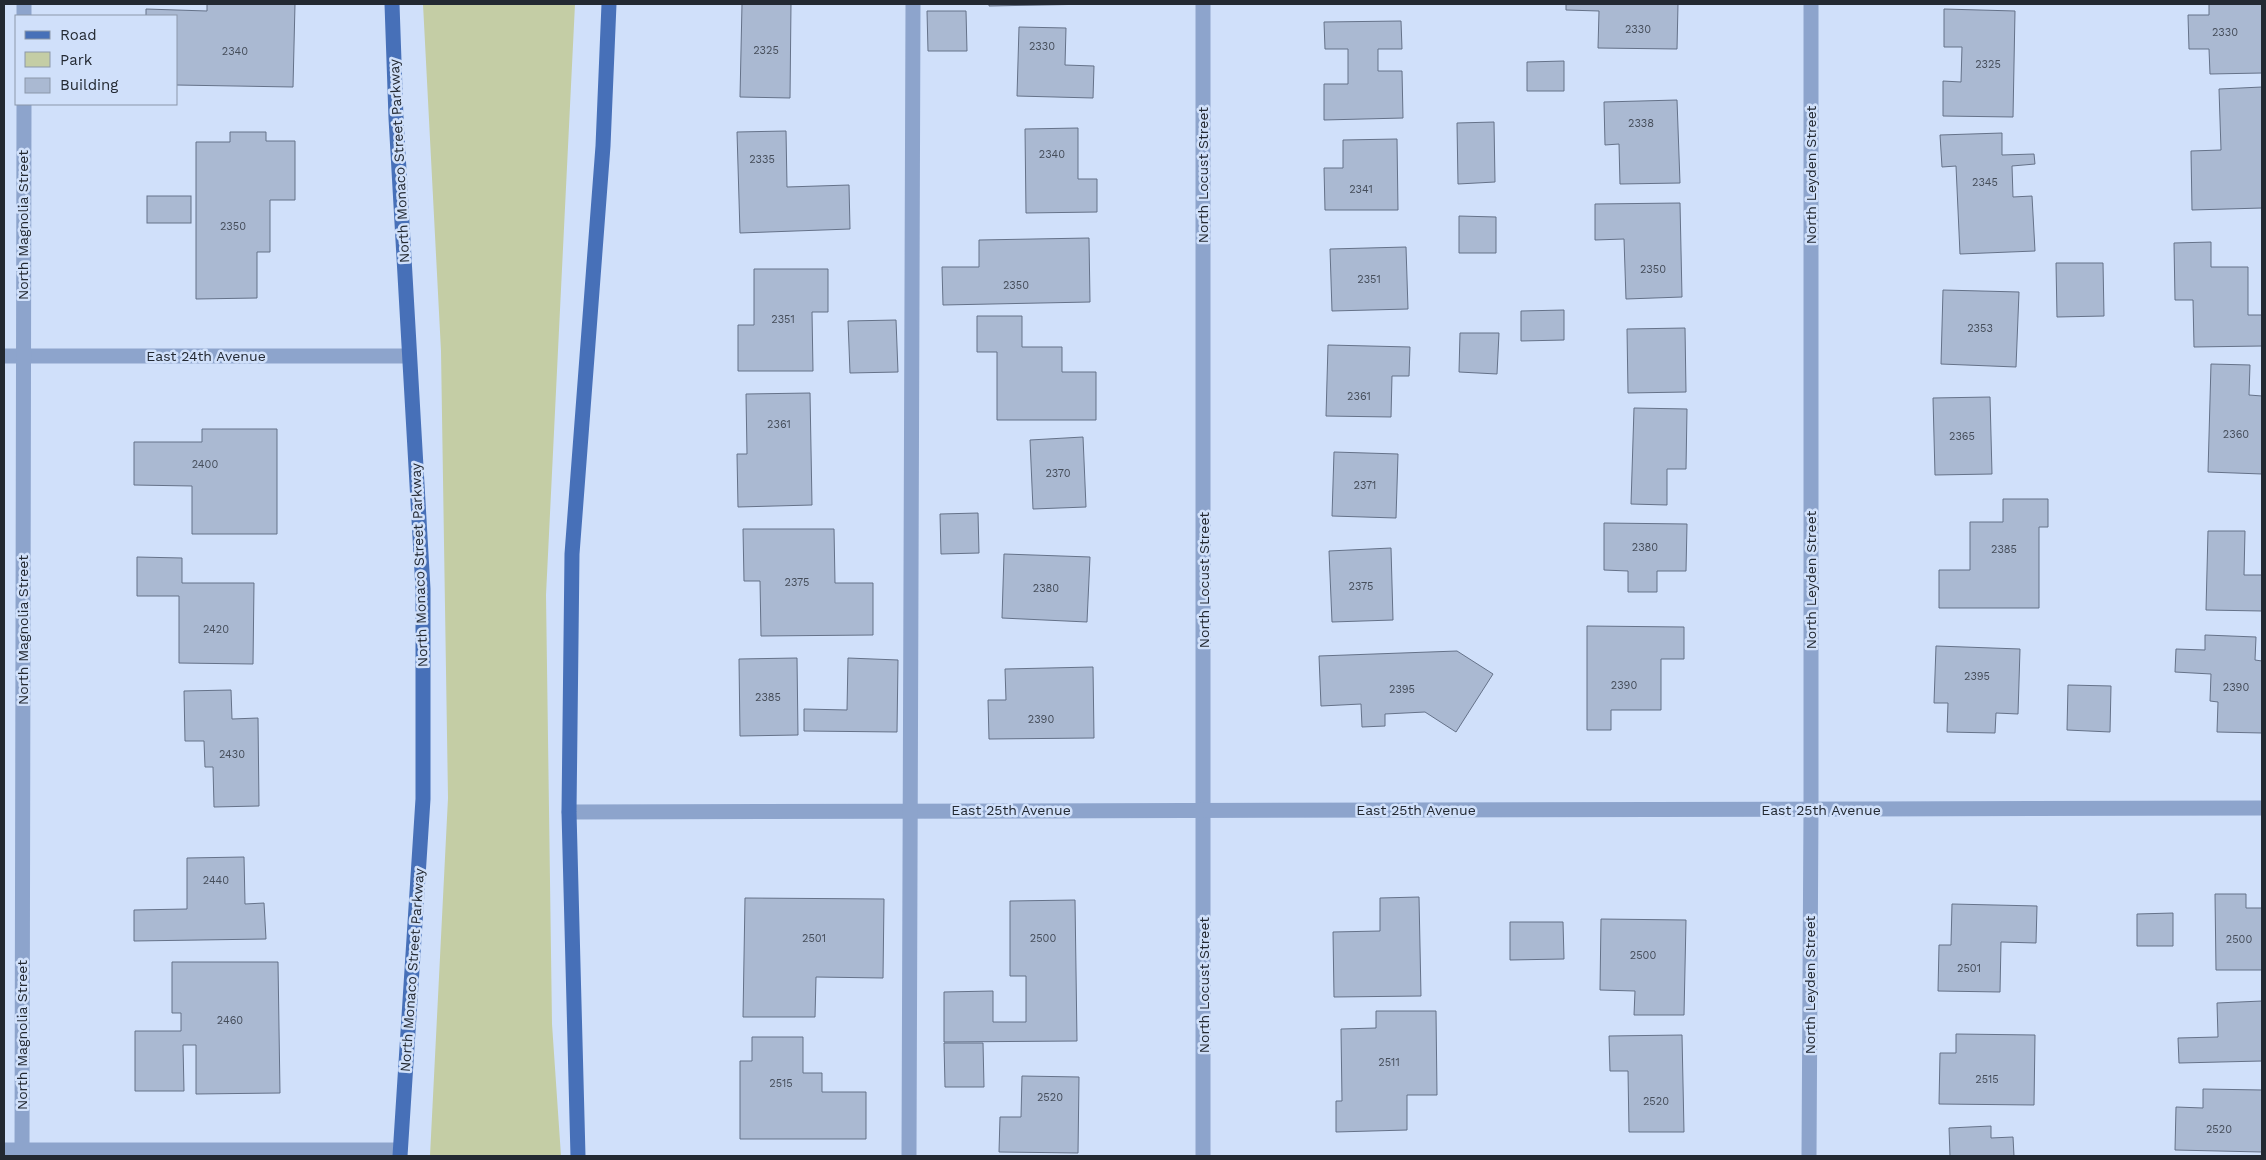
<svg xmlns="http://www.w3.org/2000/svg" width="2266" height="1160" viewBox="0 0 2266 1160" font-family="'Work Sans',sans-serif">
<style>
.green{fill:#c4cda5}
.building{fill:#aab9d2;stroke:#657289}
.lines{fill:none;stroke-linecap:round;stroke-linejoin:round}
.minor{stroke:#8da4cc;stroke-width:15}
.major{stroke:#4770b8;stroke-width:15}
.labels{text-anchor:middle;dominant-baseline:central;stroke-width:5;stroke-linejoin:round;paint-order:stroke}
.number-label{font-size:11px;fill:#454d5a}
.street-label{font-size:14px;fill:#232932;stroke:#d0e0fa}
</style>
<rect width="100%" height="100%" fill="#d0e0fa"/>
<path class="green" d="M423 4H575L546 595 552 1024 561 1156H430L448 798 441 351Z"/>
<g class="building">
<path d="M207 4H295L293 87 176 85V16H146V9L207 11Z"/>
<path d="M742 4H791L790 98 740 97Z"/>
<path d="M989 4H1095L989 6Z"/>
<path d="M1566 4H1678L1677 49 1598 48 1599 11 1566 10Z"/>
<path d="M2209 4H2262V73L2210 74 2209 49H2189L2188 15H2209Z"/>
<path d="M1944 9 2015 11 2013 117 1943 116V81L1961 82 1962 47H1944Z"/>
<path d="M927 11H966L967 51H928Z"/>
<path d="M1401 21 1402 49H1378V71H1402L1403 118 1324 120V84H1348V49H1325L1324 22Z"/>
<path d="M1019 27 1066 28 1065 65 1094 66 1093 98 1017 96Z"/>
<path d="M1564 61V91H1527V62Z"/>
<path d="M2262 87V208L2192 210 2191 151 2221 150 2219 89Z"/>
<path d="M1677 100 1680 183 1620 184 1619 144 1605 145 1604 102Z"/>
<path d="M1494 122 1495 182 1458 184 1457 123Z"/>
<path d="M1078 128V179H1097V212L1026 213 1025 129Z"/>
<path d="M786 131 787 187 849 185 850 229 740 233 737 132Z"/>
<path d="M230 132H266V141H295V200H270V252H257V298L196 299V142H230Z"/>
<path d="M2002 133V155L2034 154 2035 164 2012 166 2013 197 2032 196 2035 251 1960 254 1956 166 1942 167 1940 135Z"/>
<path d="M1397 139 1398 210H1325L1324 168H1343V140Z"/>
<rect x="147" y="196" width="44" height="27"/>
<path d="M1680 203 1682 297 1626 299 1624 239 1595 240V204Z"/>
<path d="M1459 216 1496 217V253H1459Z"/>
<path d="M1089 238 1090 302 943 305 942 267H979V240Z"/>
<path d="M2211 242V267H2248V315H2262V346L2194 347 2193 300H2175L2174 243Z"/>
<path d="M1406 247 1408 309 1332 311 1330 249Z"/>
<path d="M2056 263H2103L2104 316 2057 317Z"/>
<path d="M754 269H828V312H812L813 371H738V325H754Z"/>
<path d="M1943 290 2019 292 2016 367 1941 364Z"/>
<path d="M1564 310V340L1521 341V311Z"/>
<path d="M977 316H1022V347H1062V372H1096V420H997V352H977Z"/>
<path d="M896 320 898 372 850 373 848 321Z"/>
<path d="M1685 328 1686 392 1628 393 1627 329Z"/>
<path d="M1460 333H1499L1497 374 1459 372Z"/>
<path d="M1328 345 1410 347 1409 376H1392L1391 417 1326 416Z"/>
<path d="M2211 364 2250 365 2249 395 2262 396V474L2208 472Z"/>
<path d="M810 393 812 505 738 507 737 454H747L746 394Z"/>
<path d="M1990 397 1992 474 1935 475 1933 398Z"/>
<path d="M1634 408 1687 409 1686 469H1667V505L1631 504Z"/>
<path d="M202 429H277V534H192V486L134 485V442H202Z"/>
<path d="M1083 437 1086 507 1033 509 1030 440Z"/>
<path d="M1334 452 1398 454 1396 518 1332 516Z"/>
<path d="M2003 499H2048V527H2039V608H1939V570H1970V522H2003Z"/>
<path d="M978 513 979 553 941 554 940 514Z"/>
<path d="M1604 523 1687 524 1686 571H1657V592H1628V571L1604 570Z"/>
<path d="M743 529H834L835 583H873V635L761 636 760 581H744Z"/>
<path d="M2208 531H2245L2244 575H2262V611L2206 610Z"/>
<path d="M1391 548 1393 620 1332 622 1329 551Z"/>
<path d="M1004 554 1090 557 1087 622 1002 618Z"/>
<path d="M137 557 182 558V583H254L253 664 179 663V596H137Z"/>
<path d="M1587 626 1684 627V659H1661V710H1611V730H1587Z"/>
<path d="M2205 635 2256 637 2255 660 2262 661V733L2217 732 2218 702 2210 701 2211 674 2175 672 2176 649 2205 650Z"/>
<path d="M1936 646 2020 649 2018 714 1996 713 1995 733 1947 732 1948 703H1934Z"/>
<path d="M1457 651 1493 674 1456 732 1425 712 1385 714V726L1362 727 1361 704 1321 706 1319 656Z"/>
<path d="M797 658 798 735 740 736 739 659Z"/>
<path d="M848 658 898 660 897 732 804 731V709L847 710Z"/>
<path d="M1093 667 1094 738 989 739 988 700H1006L1005 669Z"/>
<path d="M2068 685 2111 686 2110 732 2067 730Z"/>
<path d="M231 690 232 719 258 718 259 806 214 807 213 767H205L204 741H185L184 691Z"/>
<path d="M244 857 245 904 264 903 266 939 134 941V910L187 909V858Z"/>
<path d="M2215 894H2246V908H2262V970H2216Z"/>
<path d="M1419 897 1421 996 1334 997 1333 932 1380 931V898Z"/>
<path d="M745 898 884 899 883 978 816 977 815 1017H743Z"/>
<path d="M1075 900 1077 1041 944 1042V992L993 991V1022H1026V976H1010V901Z"/>
<path d="M1952 904 2037 906 2036 943 2001 942 2000 992 1938 991 1939 945H1951Z"/>
<path d="M2173 913V946H2137V914Z"/>
<path d="M1601 919 1686 920 1684 1015H1634L1635 991 1600 990Z"/>
<path d="M1510 922H1563L1564 959 1510 960Z"/>
<path d="M172 962H278L280 1093 196 1094V1045H183L184 1091H135V1031H181V1013H172Z"/>
<path d="M2262 1001V1061L2179 1063 2178 1038 2218 1037 2217 1003Z"/>
<path d="M1376 1011H1436L1437 1095H1407V1130L1336 1132V1101H1342L1341 1029 1376 1028Z"/>
<path d="M1956 1034 2035 1035 2034 1105 1939 1104 1940 1053H1956Z"/>
<path d="M1682 1035 1684 1132H1629L1628 1071H1610L1609 1036Z"/>
<path d="M752 1037H803V1073H822V1092H866V1139H740V1061H752Z"/>
<path d="M944 1043H983L984 1087H945Z"/>
<path d="M1022 1076 1079 1077 1078 1153 999 1152 1000 1117H1021Z"/>
<path d="M2203 1089 2262 1090V1152L2175 1150 2176 1107 2203 1108Z"/>
<path d="M1991 1126V1138L2013 1137 2014 1156H1950L1949 1128Z"/>
</g>
<g class="lines">
<g class="minor">
<path d="M1203 4V1156"/>
<path d="M24 16V4"/>
<path d="M4 356H409"/>
<path d="M569 812 2262 808"/>
<path d="M4 1150H400"/>
<path d="M22 1156 24 104"/>
<path d="M909 1156 913 4"/>
<path d="M1809 1156 1811 810V4"/>
</g>
<g class="major">
<path d="M392 4 396 118 423 589V799L400 1156"/>
<path d="M578 1156 569 812 572 554 603 146 609 4"/>
</g>
</g>
<g class="labels">
<g class="number-label">
<text x="1638" y="29">2330</text>
<text x="2225" y="32">2330</text>
<text x="1042" y="46">2330</text>
<text x="766" y="50">2325</text>
<text x="235" y="51">2340</text>
<text x="1988" y="64">2325</text>
<text x="1641" y="123">2338</text>
<text x="1052" y="154">2340</text>
<text x="762" y="159">2335</text>
<text x="1985" y="182">2345</text>
<text x="1361" y="189">2341</text>
<text x="233" y="226">2350</text>
<text x="1653" y="269">2350</text>
<text x="1369" y="279">2351</text>
<text x="1016" y="285">2350</text>
<text x="783" y="319">2351</text>
<text x="1980" y="328">2353</text>
<text x="1359" y="396">2361</text>
<text x="779" y="424">2361</text>
<text x="2236" y="434">2360</text>
<text x="1962" y="436">2365</text>
<text x="205" y="464">2400</text>
<text x="1058" y="473">2370</text>
<text x="1365" y="485">2371</text>
<text x="1645" y="547">2380</text>
<text x="2004" y="549">2385</text>
<text x="797" y="582">2375</text>
<text x="1361" y="586">2375</text>
<text x="1046" y="588">2380</text>
<text x="216" y="629">2420</text>
<text x="1977" y="676">2395</text>
<text x="1624" y="685">2390</text>
<text x="2236" y="687">2390</text>
<text x="1402" y="689">2395</text>
<text x="768" y="697">2385</text>
<text x="1041" y="719">2390</text>
<text x="232" y="754">2430</text>
<text x="216" y="880">2440</text>
<text x="814" y="938">2501</text>
<text x="1043" y="938">2500</text>
<text x="2239" y="939">2500</text>
<text x="1643" y="955">2500</text>
<text x="1969" y="968">2501</text>
<text x="230" y="1020">2460</text>
<text x="1389" y="1062">2511</text>
<text x="1987" y="1079">2515</text>
<text x="781" y="1083">2515</text>
<text x="1050" y="1097">2520</text>
<text x="1656" y="1101">2520</text>
<text x="2219" y="1129">2520</text>
</g>
<g class="street-label">
<text transform="translate(399 161) rotate(-93)">North Monaco Street Parkway</text>
<text transform="translate(1203 175) rotate(-90)">North Locust Street</text>
<text transform="translate(1811 175) rotate(-90)">North Leyden Street</text>
<text transform="translate(23 225) rotate(-90)">North Magnolia Street</text>
<text x="206" y="356">East 24th Avenue</text>
<text transform="translate(419 565) rotate(-92)">North Monaco Street Parkway</text>
<text transform="translate(1204 580) rotate(-90)">North Locust Street</text>
<text transform="translate(1811 580) rotate(-90)">North Leyden Street</text>
<text transform="translate(23 630) rotate(-90)">North Magnolia Street</text>
<text x="1011" y="810">East 25th Avenue</text>
<text x="1416" y="810">East 25th Avenue</text>
<text x="1821" y="810">East 25th Avenue</text>
<text transform="translate(412 970) rotate(-86)">North Monaco Street Parkway</text>
<text transform="translate(1204 985) rotate(-90)">North Locust Street</text>
<text transform="translate(1810 985) rotate(-90)">North Leyden Street</text>
<text transform="translate(22 1035) rotate(-90)">North Magnolia Street</text>
</g>
</g>
<rect width="2266" height="1160" fill="none" stroke="#232932" stroke-width="10"/>
<rect x="15" y="15" width="162" height="90" fill="#d0e0fa" stroke="#8b97aa"/>
<rect x="25" y="31" width="25" height="8" fill="#4770b8" stroke="#8b97aa"/>
<text x="60" y="40" font-size="15" fill="#232932">Road</text>
<rect x="25" y="52" width="25" height="15" fill="#c4cda5" stroke="#8b97aa"/>
<text x="60" y="65" font-size="15" fill="#232932">Park</text>
<rect x="25" y="78" width="25" height="15" fill="#aab9d2" stroke="#8b97aa"/>
<text x="60" y="90" font-size="15" fill="#232932">Building</text>
</svg>
